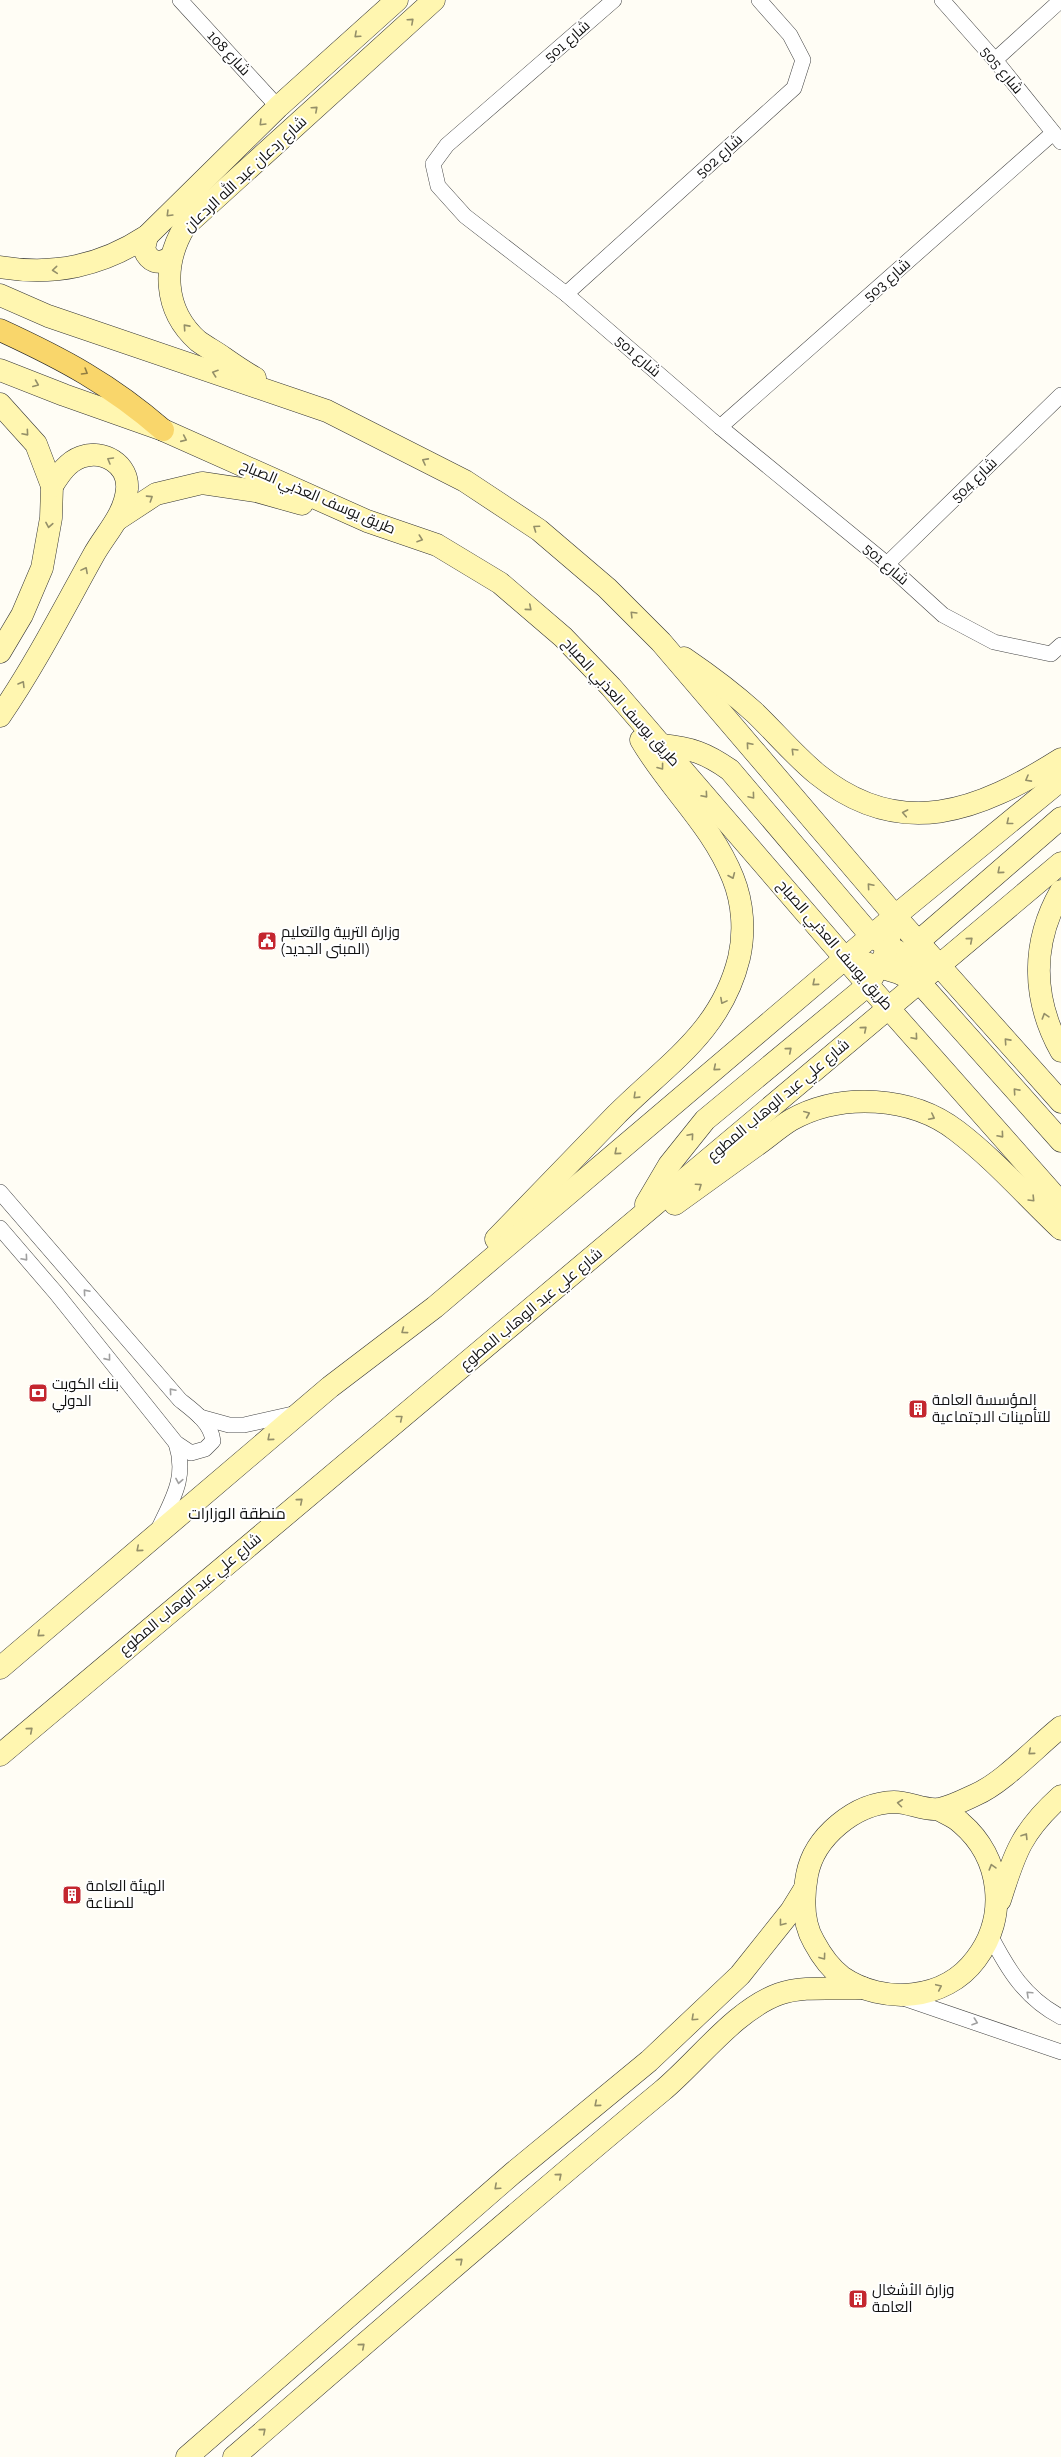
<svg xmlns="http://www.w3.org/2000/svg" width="1061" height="2457" viewBox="0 0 1061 2457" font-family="'Zilla Slab',Cairo,serif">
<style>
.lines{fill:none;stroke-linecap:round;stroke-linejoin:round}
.street-casing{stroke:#444;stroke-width:16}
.secondary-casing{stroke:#333;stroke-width:23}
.primary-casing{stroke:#222;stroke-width:23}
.street{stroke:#fff;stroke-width:15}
.secondary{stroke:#fff6b0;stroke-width:22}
.primary{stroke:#f9d66b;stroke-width:22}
.oneway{stroke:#948f68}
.oneway2{stroke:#917d42}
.oneway3{stroke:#a0a0a0}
.labels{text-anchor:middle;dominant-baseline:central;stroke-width:4;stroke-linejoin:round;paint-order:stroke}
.street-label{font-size:15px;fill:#111;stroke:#fff}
.poi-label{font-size:15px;fill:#111;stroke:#fff;text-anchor:start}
.neighbourhood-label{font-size:16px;fill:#111;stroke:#fff}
</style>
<rect width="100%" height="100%" fill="#fffdf5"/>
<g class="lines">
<g class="street-casing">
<g id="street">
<path d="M180 0 278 107"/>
<path d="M614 0 447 145 433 164 438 186 465 216 566 294 720 427 887 564 943 615 994 642 1051 654 1061 645"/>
<path d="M942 0 995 60 1061 142"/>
<path d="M995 60 1061 0"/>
<path d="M566 294 794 88 803 60 790 35 759 0"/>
<path d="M720 427 1053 133"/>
<path d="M887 564 1061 395"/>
<path d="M0 1192 180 1400C194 1411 211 1423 213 1441L205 1449 191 1453 176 1443 56 1293 0 1228"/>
<path d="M200 1417 229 1425H244L297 1413"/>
<path d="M159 1528C173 1498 187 1477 176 1443"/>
<path d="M990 1935C1008 1970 1025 1998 1061 2017"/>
<path d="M903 1998 1061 2052"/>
</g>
</g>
<g class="secondary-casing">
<g id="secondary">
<path d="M147 236 144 249C149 262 158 265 170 258"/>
<path d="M0 267C54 276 101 266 147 236L278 107 397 0"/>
<path d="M0 295 48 316 327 411 465 481 539 530 607 588 661 642 895 916 1061 1102"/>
<path d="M0 370 64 395 163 430 367 521 437 545 500 583 563 637 611 687 868 985 1061 1203"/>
<path d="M255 378C244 372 234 365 224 358 216 352 206 347 198 341 163 310 162 264 185 226L434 0"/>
<path d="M0 404 36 444 52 486 51 518 42 568 22 615 0 652"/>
<path d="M118 519 156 494 202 483 256 491 302 504"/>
<path d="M684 658C709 675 732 692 754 712 775 732 794 755 817 774 901 842 979 811 1061 759"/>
<path d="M0 716C35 665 63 610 93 556 105 534 125 515 127 489 129 464 103 449 81 457 67 462 59 475 52 486"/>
<path d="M662 745C691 748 706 753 730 770L872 937 908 957 940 965"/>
<path d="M1061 891C1031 943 1032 999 1061 1051"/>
<path d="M910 953 919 941 1061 818"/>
<path d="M866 963 899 973 920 983 1061 1141"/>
<path d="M646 1204 669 1165 705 1120 868 985 884 957 895 916"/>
<path d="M675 1204C701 1185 728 1166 754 1147 766 1139 778 1128 791 1120 841 1092 912 1096 957 1131 995 1160 1026 1196 1061 1229"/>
<path d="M496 1239C536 1198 576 1156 616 1115 667 1064 721 1032 739 958 745 932 743 903 733 878 712 825 669 788 641 740"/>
<path d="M0 1668 330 1387 435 1307 895 916 1061 780"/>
<path d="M0 1755 1061 863"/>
<path d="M938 1809C946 1814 955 1817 961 1823 1002 1858 1008 1917 976 1959 945 2001 883 2005 842 1977 830 1968 821 1955 814 1942 802 1922 803 1897 807 1875 814 1837 855 1803 894 1802 909 1802 925 1811 939 1809 951 1807 964 1800 975 1795 1003 1783 1036 1747 1061 1727"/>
<path d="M1000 1900C1015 1852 1022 1831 1061 1796"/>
<path d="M187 2457 513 2173 649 2061 740 1975 791 1911 804 1890"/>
<path d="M234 2457C376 2334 517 2211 662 2091 698 2061 735 2010 779 1994 804 1985 837 1990 863 1988"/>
</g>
</g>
<g class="primary-casing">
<path id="primary" d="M0 330C63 359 110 384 163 430"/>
</g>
<use href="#street" class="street"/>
<use href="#secondary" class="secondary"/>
<use href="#primary" class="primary"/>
</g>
<defs><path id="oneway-chevron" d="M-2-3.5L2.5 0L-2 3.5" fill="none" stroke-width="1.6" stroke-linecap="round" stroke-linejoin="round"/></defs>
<g class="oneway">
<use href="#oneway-chevron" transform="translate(411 21) rotate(-42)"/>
<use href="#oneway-chevron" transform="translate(357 35) rotate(138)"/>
<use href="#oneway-chevron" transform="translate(315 109) rotate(-42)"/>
<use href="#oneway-chevron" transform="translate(262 123) rotate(135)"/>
<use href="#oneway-chevron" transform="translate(169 214) rotate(135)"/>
<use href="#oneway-chevron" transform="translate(55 270) rotate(175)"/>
<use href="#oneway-chevron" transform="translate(186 327) rotate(-132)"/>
<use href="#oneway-chevron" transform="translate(215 373) rotate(-161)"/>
<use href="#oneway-chevron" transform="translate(36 384) rotate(22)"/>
<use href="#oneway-chevron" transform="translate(26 433) rotate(49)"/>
<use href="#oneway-chevron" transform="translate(184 439) rotate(24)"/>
<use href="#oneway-chevron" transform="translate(110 460) rotate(-150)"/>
<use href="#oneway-chevron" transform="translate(425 461) rotate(-152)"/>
<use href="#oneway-chevron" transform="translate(150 498) rotate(-33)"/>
<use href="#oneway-chevron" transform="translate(49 525) rotate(100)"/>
<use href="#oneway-chevron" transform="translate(536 528) rotate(-145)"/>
<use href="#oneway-chevron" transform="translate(420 539) rotate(19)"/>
<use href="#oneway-chevron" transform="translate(85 570) rotate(-62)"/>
<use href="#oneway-chevron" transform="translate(529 608) rotate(41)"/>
<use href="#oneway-chevron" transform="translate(633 614) rotate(-135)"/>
<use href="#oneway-chevron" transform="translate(22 684) rotate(-59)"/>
<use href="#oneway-chevron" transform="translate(749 745) rotate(-131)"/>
<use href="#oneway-chevron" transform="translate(794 751) rotate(-135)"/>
<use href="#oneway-chevron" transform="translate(661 767) rotate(53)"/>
<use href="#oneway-chevron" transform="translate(1028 779) rotate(151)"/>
<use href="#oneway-chevron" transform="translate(705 795) rotate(49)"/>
<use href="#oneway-chevron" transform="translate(752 796) rotate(50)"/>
<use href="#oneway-chevron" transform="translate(905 813) rotate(-169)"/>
<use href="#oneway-chevron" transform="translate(1009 822) rotate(141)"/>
<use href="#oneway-chevron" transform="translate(1000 871) rotate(139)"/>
<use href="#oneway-chevron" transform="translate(732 876) rotate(67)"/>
<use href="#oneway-chevron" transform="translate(870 886) rotate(-131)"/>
<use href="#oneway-chevron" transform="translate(970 940) rotate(-40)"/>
<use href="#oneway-chevron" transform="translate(815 983) rotate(140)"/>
<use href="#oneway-chevron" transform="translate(723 1001) rotate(118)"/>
<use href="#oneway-chevron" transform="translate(1045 1016) rotate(-107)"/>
<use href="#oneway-chevron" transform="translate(864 1029) rotate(-40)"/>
<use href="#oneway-chevron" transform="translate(915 1037) rotate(49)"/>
<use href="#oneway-chevron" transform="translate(1007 1041) rotate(-132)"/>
<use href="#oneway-chevron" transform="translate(789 1050) rotate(-40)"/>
<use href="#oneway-chevron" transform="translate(716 1068) rotate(140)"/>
<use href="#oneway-chevron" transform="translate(1016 1091) rotate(-132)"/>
<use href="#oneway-chevron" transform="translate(636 1096) rotate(136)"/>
<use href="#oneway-chevron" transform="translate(807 1114) rotate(-23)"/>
<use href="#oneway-chevron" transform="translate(932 1117) rotate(27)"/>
<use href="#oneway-chevron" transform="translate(1001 1135) rotate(49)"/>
<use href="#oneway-chevron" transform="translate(691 1136) rotate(-49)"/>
<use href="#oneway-chevron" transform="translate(617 1152) rotate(140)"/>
<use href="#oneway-chevron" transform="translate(699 1186) rotate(-35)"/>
<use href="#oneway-chevron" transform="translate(1032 1199) rotate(46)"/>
<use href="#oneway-chevron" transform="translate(404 1331) rotate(143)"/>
<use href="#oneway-chevron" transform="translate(400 1418) rotate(-39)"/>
<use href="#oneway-chevron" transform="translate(270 1438) rotate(139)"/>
<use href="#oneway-chevron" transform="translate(300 1501) rotate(-40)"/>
<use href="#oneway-chevron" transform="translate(139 1549) rotate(139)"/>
<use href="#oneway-chevron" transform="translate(40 1634) rotate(139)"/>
<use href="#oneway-chevron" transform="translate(30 1730) rotate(-40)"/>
<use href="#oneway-chevron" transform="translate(1031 1752) rotate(140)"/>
<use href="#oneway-chevron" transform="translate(900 1803) rotate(-173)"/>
<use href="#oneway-chevron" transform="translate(1025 1836) rotate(-58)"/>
<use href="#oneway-chevron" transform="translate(992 1867) rotate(-106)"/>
<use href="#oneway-chevron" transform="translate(782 1923) rotate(128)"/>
<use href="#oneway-chevron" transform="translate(823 1957) rotate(54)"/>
<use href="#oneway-chevron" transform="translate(939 1987) rotate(-25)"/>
<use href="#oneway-chevron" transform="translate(694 2018) rotate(137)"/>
<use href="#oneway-chevron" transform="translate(597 2104) rotate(140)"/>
<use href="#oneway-chevron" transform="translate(559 2176) rotate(-40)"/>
<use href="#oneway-chevron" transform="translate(497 2187) rotate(138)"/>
<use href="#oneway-chevron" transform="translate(460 2261) rotate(-41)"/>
<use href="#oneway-chevron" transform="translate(362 2346) rotate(-41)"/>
<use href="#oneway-chevron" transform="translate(263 2431) rotate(-41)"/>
</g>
<use class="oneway2" href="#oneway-chevron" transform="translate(85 372) rotate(31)"/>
<g class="oneway3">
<use href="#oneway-chevron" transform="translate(25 1258) rotate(49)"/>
<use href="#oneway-chevron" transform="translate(86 1292) rotate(-131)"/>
<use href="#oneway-chevron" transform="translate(108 1358) rotate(51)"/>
<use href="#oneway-chevron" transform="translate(172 1391) rotate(-131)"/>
<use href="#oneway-chevron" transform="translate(179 1481) rotate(100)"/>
<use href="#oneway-chevron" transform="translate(1029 1994) rotate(-137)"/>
<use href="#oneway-chevron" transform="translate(975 2022) rotate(19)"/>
</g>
<defs>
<g id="civic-square" transform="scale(1)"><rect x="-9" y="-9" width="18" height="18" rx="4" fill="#c4262e" stroke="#fff"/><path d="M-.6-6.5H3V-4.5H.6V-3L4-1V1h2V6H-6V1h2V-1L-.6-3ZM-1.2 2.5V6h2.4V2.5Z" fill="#fff"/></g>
<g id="bank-square" transform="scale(1)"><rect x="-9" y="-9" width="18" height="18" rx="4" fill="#c4262e" stroke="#fff"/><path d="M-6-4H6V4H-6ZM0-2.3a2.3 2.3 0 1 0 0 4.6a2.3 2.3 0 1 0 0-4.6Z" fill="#fff"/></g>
<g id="building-square" transform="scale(1)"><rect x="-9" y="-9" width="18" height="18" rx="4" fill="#c4262e" stroke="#fff"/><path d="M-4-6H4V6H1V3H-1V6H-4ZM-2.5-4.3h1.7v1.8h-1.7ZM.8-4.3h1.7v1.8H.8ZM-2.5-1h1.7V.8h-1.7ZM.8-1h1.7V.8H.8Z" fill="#fff"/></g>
</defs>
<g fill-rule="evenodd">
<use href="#civic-square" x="267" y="941"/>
<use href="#bank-square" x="38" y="1393"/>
<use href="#building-square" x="918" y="1409"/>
<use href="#building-square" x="72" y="1895"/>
<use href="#building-square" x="858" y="2299"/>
</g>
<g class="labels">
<g class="street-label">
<text transform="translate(567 41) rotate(-41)">شارع 501</text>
<text transform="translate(229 53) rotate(47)">شارع 108</text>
<text transform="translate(1002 70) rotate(50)">شارع 505</text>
<text transform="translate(719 156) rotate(-42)">شارع 502</text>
<text transform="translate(245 174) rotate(-43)">شارع ردعان عبد الله الردعان</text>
<text transform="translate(887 280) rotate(-41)">شارع 503</text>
<text transform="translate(638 356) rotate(41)">شارع 501</text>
<text transform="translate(974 480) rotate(-44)">شارع 504</text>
<text transform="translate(318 497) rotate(23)">طريق يوسف العذبي الصباح</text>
<text transform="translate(886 564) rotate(41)">شارع 501</text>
<text transform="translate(621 702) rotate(48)">طريق يوسف العذبي الصباح</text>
<text transform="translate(835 945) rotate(49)">طريق يوسف العذبي الصباح</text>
<text transform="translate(778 1100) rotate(-40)">شارع علي عبد الوهاب المطوع</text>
<text transform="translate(531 1309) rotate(-40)">شارع علي عبد الوهاب المطوع</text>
<text transform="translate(190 1594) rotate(-40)">شارع علي عبد الوهاب المطوع</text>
</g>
<g class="poi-label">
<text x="281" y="932">وزارة التربية والتعليم<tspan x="281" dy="17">(المبنى الجديد)</tspan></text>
<text x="52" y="1384">بنك الكويت<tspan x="52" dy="17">الدولي</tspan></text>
<text x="932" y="1400">المؤسسة العامة<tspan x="932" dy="17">للتأمينات الاجتماعية</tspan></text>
<text x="86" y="1886">الهيئة العامة<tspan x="86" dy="17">للصناعة</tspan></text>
<text x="872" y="2290">وزارة الأشغال<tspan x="872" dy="17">العامة</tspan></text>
</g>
<g class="neighbourhood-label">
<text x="237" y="1513">منطقة الوزارات</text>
</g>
</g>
</svg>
